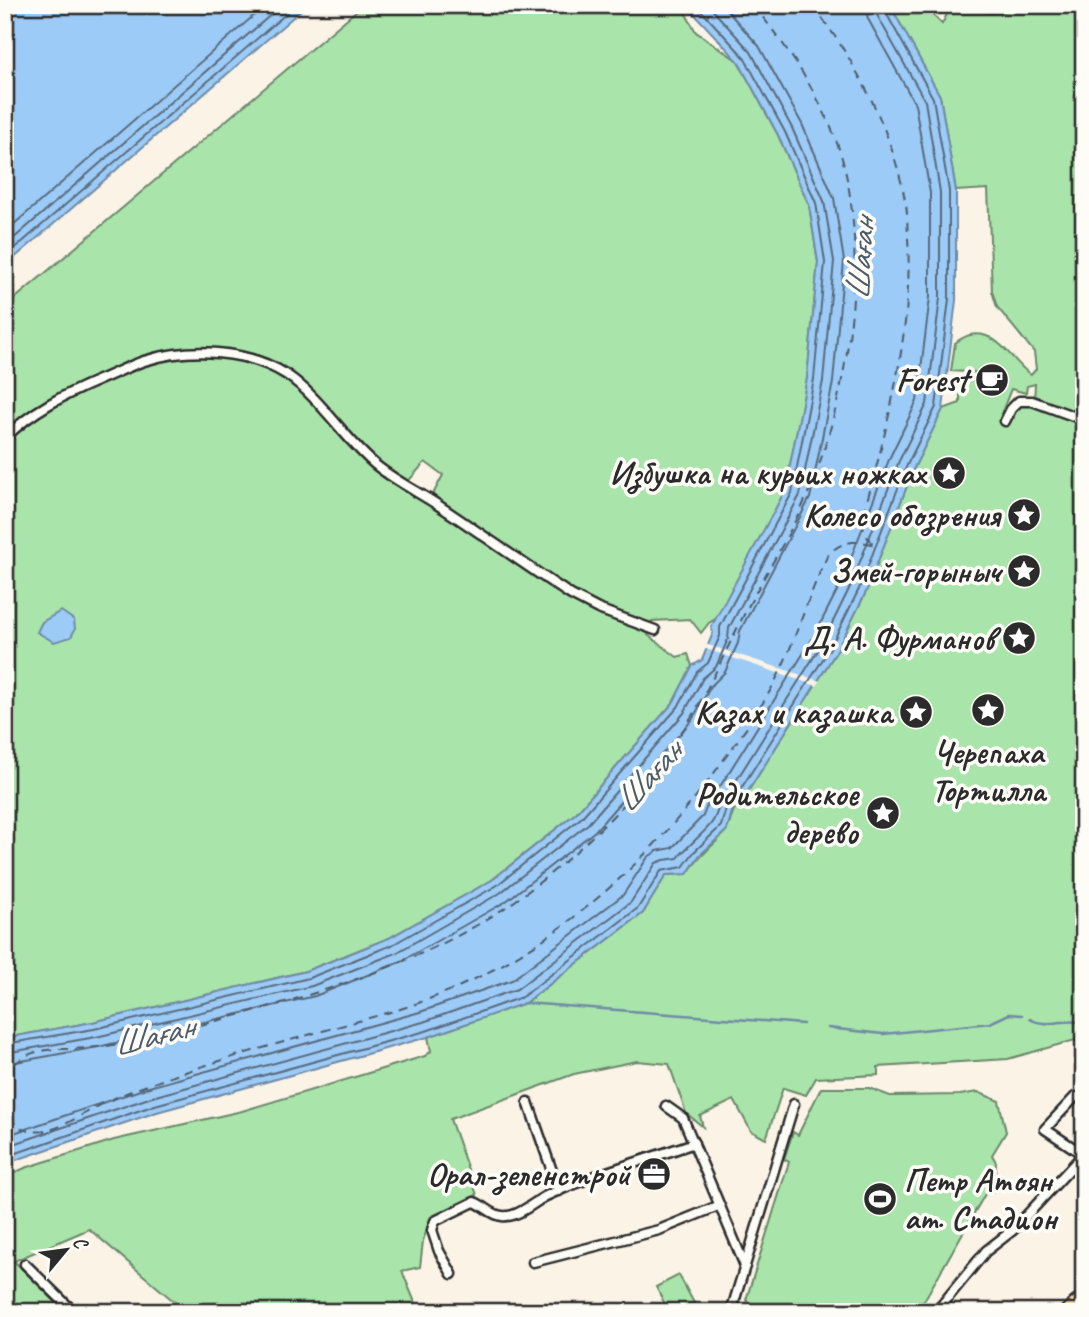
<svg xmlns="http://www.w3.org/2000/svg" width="1089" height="1317" viewBox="0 0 1089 1317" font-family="Caveat,sans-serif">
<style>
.green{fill:#a9e4aa;stroke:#6a886a;stroke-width:2;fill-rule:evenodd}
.water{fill:#9ccbf7;stroke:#6f8ba5;stroke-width:2}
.pier{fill:#faf3e6}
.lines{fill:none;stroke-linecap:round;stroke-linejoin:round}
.shore{stroke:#586b7d;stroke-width:2}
.stream{stroke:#6f8ba5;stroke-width:2.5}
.ferry{stroke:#4d5b68;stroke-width:2;stroke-dasharray:9 7;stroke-linecap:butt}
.minor-casing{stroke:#2b2b2b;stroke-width:13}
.major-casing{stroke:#2b2b2b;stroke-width:15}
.minor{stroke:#fdfcf7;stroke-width:8}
.major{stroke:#f9deab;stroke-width:10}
.labels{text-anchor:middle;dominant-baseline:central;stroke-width:7;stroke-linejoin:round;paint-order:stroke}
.poi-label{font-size:33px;font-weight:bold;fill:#2b2b2b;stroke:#fdfcf7;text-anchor:end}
.water-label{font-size:35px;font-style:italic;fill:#4d5b68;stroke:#fdfcf7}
</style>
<rect width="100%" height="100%" fill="#faf3e6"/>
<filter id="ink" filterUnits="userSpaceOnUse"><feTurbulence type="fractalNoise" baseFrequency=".0143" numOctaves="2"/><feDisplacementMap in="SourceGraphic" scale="14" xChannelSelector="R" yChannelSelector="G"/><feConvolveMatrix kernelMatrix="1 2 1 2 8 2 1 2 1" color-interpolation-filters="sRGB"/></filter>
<g filter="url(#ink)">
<g class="green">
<path d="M363 5H681L696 32 738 61 778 135 809 205 818 262 807 379 785 491 717 618 709 623 701 633 690 619 652 621 648 635 677 657 688 654 692 666 673 703 576 813 492 880 389 938 306 971 93 1022 5 1038V307ZM425 462 443 475 430 500 405 485Z"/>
<path d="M890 5H922L942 24 951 6 991 13 1055 5 1084 8V1044L1075 1040 1008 1059 878 1067V1075L816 1078 806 1095 783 1088 766 1139 751 1131 734 1100 700 1116 703 1127 686 1113 669 1064 637 1061 574 1074 450 1119 477 1195 431 1217 423 1241 420 1267 402 1271 419 1312H192L170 1298 89 1229 14 1261 66 1312H5V1177L25 1168 114 1140 242 1111 425 1056 431 1051 428 1037 525 1003 643 913 666 875 687 874C699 856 711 848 725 832 733 823 729 811 740 804L836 652 866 592 914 468 943 409 960 403V395L968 382 980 379 985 373 951 371 955 343C959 340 966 336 970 335 998 329 1012 362 1031 375L1036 369 1034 352 997 307 992 291 988 189 956 191 940 96ZM1035 384 1034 403H1021L1014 411V418L1001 414 1011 389 1026 393 1027 386Z"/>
<path d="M821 1088H869L890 1096 960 1095 978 1092 999 1101 1006 1132 992 1155 996 1162 994 1191 985 1194 921 1306 927 1312H766L746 1300 789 1162 784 1159 793 1132 798 1135Z"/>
<path d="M679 1275 694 1303 678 1312H669L656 1287Z"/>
</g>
<g class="water">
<path d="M5 5H307L5 266Z"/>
<path d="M686 5H890L940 96 956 191V300L943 409 914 468 866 592 836 652 740 804 733 808 727 830 699 856 687 874 666 875 643 913 525 1003 428 1037 157 1112 13 1161 5 1165V1038L93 1022 306 971 389 938 492 880 576 813 673 703 692 666 702 660 713 633 711 627 785 491 807 378 818 262 809 205 778 135 738 61Z"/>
<path d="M61 611 74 620 75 629 71 637 54 642 37 632 42 622Z"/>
</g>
<path class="pier" d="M705 644 820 681 817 686 703 648Z"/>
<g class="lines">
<g class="shore">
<path d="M5 232 266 5"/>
<path d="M5 246 282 5"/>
<path d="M5 257 296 5"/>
<path d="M5 1044 94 1029 309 978 392 945 496 886 581 818 678 707 697 672 708 663 720 636V627L792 493 814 379 825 262 816 203 785 132 744 57 696 5"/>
<path d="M5 1053 96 1037 312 986 396 953 500 893 588 824 684 713 703 678 716 667 728 639 729 628 800 495 823 381 834 261 824 201 792 128 751 52 708 5"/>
<path d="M5 1064 98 1047 315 996 400 962 505 902 595 831 692 720 711 686 725 672 738 643 740 631 810 498 833 382 844 261 834 198 802 124 759 46 722 5"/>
<path d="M5 1136 149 1087 420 1012 512 980 623 895 648 857 657 851 672 848 703 816 711 795 721 785 813 638 842 581 890 457 917 401 930 297V193L915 104 868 19 865 5"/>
<path d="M5 1147 152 1097 423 1022 517 989 631 902 656 863 664 860 678 858C688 845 707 831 713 821 720 810 717 801 729 792L822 644 851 585 899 461 927 404 940 298V192L925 101 877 15 876 5"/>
<path d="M5 1157 155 1105 426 1031 522 997 638 908 661 871 683 867 694 852 721 826 727 805 735 798 830 648 859 589 907 465 936 407 949 299V191L933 98 885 11 884 5"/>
</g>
<g class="stream">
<path d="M525 1003 803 1024"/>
<path d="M1030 1019C1047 1029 1065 1017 1084 1023"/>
<path d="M828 1028 883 1034 990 1023 1009 1014 1022 1015"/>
</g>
<g class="ferry">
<path d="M753 5C789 49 824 100 841 155 871 255 847 404 806 498 790 535 768 569 749 605 728 645 711 686 687 724 647 788 579 854 519 898 431 962 312 996 208 1023 160 1036 113 1049 63 1049 34 1049 7 1057 5 1090 5 1098 7 1110 10 1117 17 1130 29 1133 44 1131 62 1128 77 1117 93 1109 109 1100 125 1093 142 1087 222 1058 305 1036 387 1013 523 974 634 882 717 769 735 744 754 719 770 691 794 648 806 599 828 555 841 541 856 539 875 545"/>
<path d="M812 5C856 61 892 130 905 200 908 212 907 225 908 237 913 327 888 428 863 515 862 527 864 536 874 544"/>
</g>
<g class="minor-casing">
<g id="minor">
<path d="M1005 421 1011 409 1019 401H1032L1084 420"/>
<path d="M5 438C31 411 66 394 99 380 114 374 129 366 144 361 189 347 247 349 287 375 322 399 344 439 377 466 397 482 422 494 444 509 486 537 528 567 571 595L598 609 655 630"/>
<path d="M528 1102 559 1191"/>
<path d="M666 1106 683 1118 745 1266"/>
<path d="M533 1262 659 1230 718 1206"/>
<path d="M25 1264 74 1312"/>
<path d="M452 1274 439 1251 432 1230 435 1221 474 1202C484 1205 491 1215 502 1216 517 1218 533 1203 546 1196 591 1175 646 1160 694 1143"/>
<path d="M731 1312 794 1104"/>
<path d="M936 1312 986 1251 1013 1230 1079 1159 1081 1153 1045 1129 1075 1097"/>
</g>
</g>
<g class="major-casing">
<g id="major">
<path d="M1065 1312 1084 1295"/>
<path d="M1080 1312 1084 1309"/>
</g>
</g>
<use href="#minor" class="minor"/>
<use href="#major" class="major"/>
</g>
</g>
<defs>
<g id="cafe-disc" transform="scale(1.75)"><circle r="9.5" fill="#2b2b2b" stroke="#fdfcf7"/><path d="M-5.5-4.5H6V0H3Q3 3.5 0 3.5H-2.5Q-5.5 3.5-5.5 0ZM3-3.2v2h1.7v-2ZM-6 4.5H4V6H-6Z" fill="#fff"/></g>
<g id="sight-disc" transform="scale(1.75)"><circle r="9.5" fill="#2b2b2b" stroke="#fdfcf7"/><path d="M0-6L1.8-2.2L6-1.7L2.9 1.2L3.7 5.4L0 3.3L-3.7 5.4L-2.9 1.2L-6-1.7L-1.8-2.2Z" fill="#fff"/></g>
<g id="office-disc" transform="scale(1.75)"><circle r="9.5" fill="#2b2b2b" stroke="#fdfcf7"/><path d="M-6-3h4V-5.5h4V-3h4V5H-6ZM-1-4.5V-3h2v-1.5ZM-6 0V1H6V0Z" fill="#fff"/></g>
<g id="stadium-disc" transform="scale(1.75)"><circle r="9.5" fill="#2b2b2b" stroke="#fdfcf7"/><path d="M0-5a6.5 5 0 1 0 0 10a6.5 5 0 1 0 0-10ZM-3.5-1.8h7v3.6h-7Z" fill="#fff"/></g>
</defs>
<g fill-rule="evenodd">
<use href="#cafe-disc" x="992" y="380"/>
<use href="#sight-disc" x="949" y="473"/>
<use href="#sight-disc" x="1024" y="515"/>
<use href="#sight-disc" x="1024" y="571"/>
<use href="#sight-disc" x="1019" y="638"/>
<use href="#sight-disc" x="988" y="710"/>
<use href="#sight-disc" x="916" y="712"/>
<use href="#sight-disc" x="883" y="813"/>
<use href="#office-disc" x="654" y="1174"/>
<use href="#stadium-disc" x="880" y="1199"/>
</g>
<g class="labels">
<g class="poi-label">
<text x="968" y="380">Forest</text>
<text x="925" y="473">Избушка на курьих ножках</text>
<text x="1000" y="515">Колесо обозрения</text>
<text x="1000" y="571">Змей-горыныч</text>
<text x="995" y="638">Д. А. Фурманов</text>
<text x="892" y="712">Казах и казашка</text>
<text x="988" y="752" text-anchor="middle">Черепаха<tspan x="988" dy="38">Тортилла</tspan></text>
<text x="858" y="794">Родительское<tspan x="858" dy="38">дерево</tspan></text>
<text x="630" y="1174">Орал-зеленстрой</text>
<text x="904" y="1180" text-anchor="start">Петр Атоян<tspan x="904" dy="38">ат. Стадион</tspan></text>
</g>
<g class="water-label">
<text transform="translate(860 259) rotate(-86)">Шаған</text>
<text transform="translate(648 776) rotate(-48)">Шаған</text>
<text transform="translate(153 1035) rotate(-14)">Шаған</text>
</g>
</g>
<rect width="1089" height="1317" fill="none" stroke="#fdfcf7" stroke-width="28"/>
<rect x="14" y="14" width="1061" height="1289" fill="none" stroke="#2b2b2b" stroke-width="2.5" filter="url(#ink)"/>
<g transform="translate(66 1250) rotate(61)" stroke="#fdfcf7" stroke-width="5" paint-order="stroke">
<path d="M0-5L12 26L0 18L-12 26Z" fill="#2b2b2b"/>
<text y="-10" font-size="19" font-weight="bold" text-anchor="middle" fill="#2b2b2b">С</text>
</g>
</svg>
